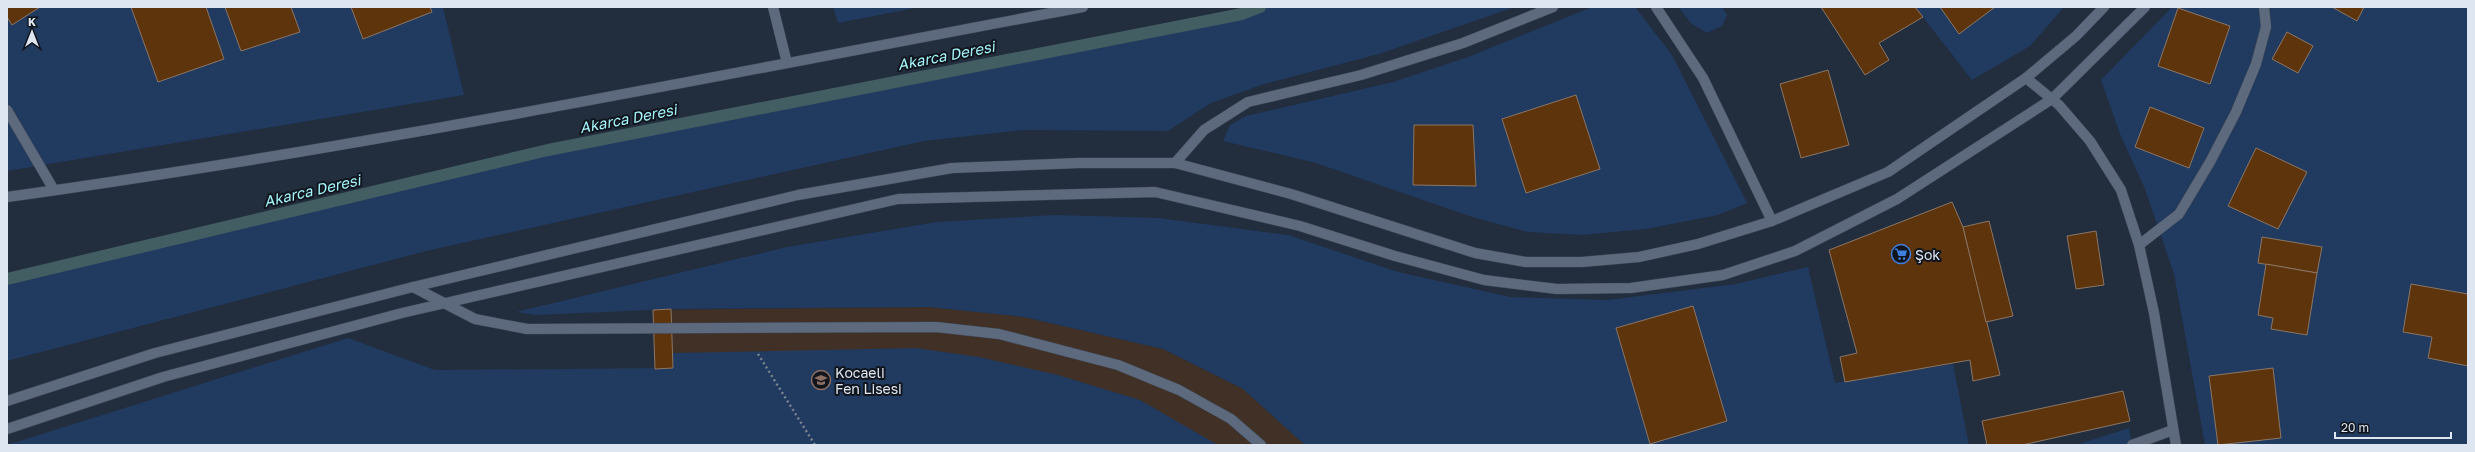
<svg xmlns="http://www.w3.org/2000/svg" width="2475" height="452" viewBox="0 0 2475 452" font-family="'Golos Text',sans-serif">
<style>
.education{fill:#413026}
.green{fill:#213a5f}
.lines{fill:none;stroke-linecap:round;stroke-linejoin:round}
.stream{stroke:#435e62;stroke-width:12}
.building{fill:#5e340c;stroke:#8a7666}
.lane-casing{stroke:#3e4755;stroke-width:11}
.street-casing{stroke:#3e4755;stroke-width:11}
.secondary-casing{stroke:#3e4755;stroke-width:11}
.path{stroke:#7a8492;stroke-width:2.5;stroke-dasharray:2 3;stroke-linecap:butt}
.lane{stroke:#5d6a7d;stroke-width:10}
.street{stroke:#5d6a7d;stroke-width:10}
.secondary{stroke:#5d6a7d;stroke-width:10}
.labels{text-anchor:middle;dominant-baseline:central;stroke-width:4;stroke-linejoin:round;paint-order:stroke}
.poi-label{font-size:14px;fill:#dee6f1;stroke:#10151d;text-anchor:start}
.water-label{font-size:15px;font-style:italic;fill:#a4f3f9;stroke:#10151d}
</style>
<rect width="100%" height="100%" fill="#222d3e"/>
<path class="education" d="M929 307 1024 317 1163 349 1243 389 1305 445H302L435 370 655 369 653 310Z"/>
<g class="green">
<path d="M7 7H443L464 95 7 171Z"/>
<path d="M833 7H921L838 23Z"/>
<path d="M1260 7H1515L1379 54 1264 84 1211 103 1168 131 1023 130 924 141 426 251 7 361V279L548 150 1241 14Z"/>
<path d="M1592 7H1635L1672 55 1747 203 1718 215 1646 229 1582 235 1528 232 1472 217 1316 163 1223 141 1230 125 1246 116 1393 82 1468 57Z"/>
<path d="M1678 7H1722L1727 15 1722 26 1707 33 1691 23Z"/>
<path d="M1915 7H2064L2030 46 1972 80Z"/>
<path d="M2172 7H2468V445H2205L2174 274 2145 189 2120 134 2101 80Z"/>
<path d="M1056 215 1159 218 1288 235 1398 272 1510 297 1607 300 1736 284 1808 267 1835 383 1953 364 1969 445H1305L1243 389 1163 349 1024 317 929 307 671 309 537 315 516 312 787 247 937 222Z"/>
<path d="M348 338 435 370 673 368V353L916 348 979 357 1058 375 1140 400 1218 445H7Z"/>
<path d="M2129 428 2132 445H2076Z"/>
</g>
<g class="lines">
<path class="stream" d="M7 279 548 150 1242 14 1260 7"/>
</g>
<g class="building">
<path d="M7 7H40L12 25 7 17Z"/>
<path d="M131 7H206L224 59 158 82Z"/>
<path d="M225 7H291L300 32 241 51Z"/>
<path d="M351 7H430L432 12 363 39Z"/>
<path d="M1821 7H1915L1923 17 1879 43 1889 60 1865 75Z"/>
<path d="M1940 7H1995L1959 34Z"/>
<path d="M2332 7H2364L2357 21Z"/>
<path d="M2178 8 2230 26 2210 84 2158 66Z"/>
<path d="M2287 32 2313 46 2298 73 2272 59Z"/>
<path d="M1828 70 1849 145 1801 158 1780 84Z"/>
<path d="M1576 95 1600 169 1526 193 1502 119Z"/>
<path d="M2150 107 2204 128 2189 168 2135 147Z"/>
<path d="M1414 125H1473L1476 186 1413 185Z"/>
<path d="M2256 148 2307 172 2278 229 2228 206Z"/>
<path d="M1952 202 1963 227 2000 375 1973 381 1970 360 1845 382 1840 357 1857 353 1829 250Z"/>
<path d="M1989 221 2013 316 1986 322 1963 227Z"/>
<path d="M2096 231 2104 285 2076 289 2067 236Z"/>
<path d="M2262 237 2322 247 2317 273 2258 263Z"/>
<path d="M2266 264 2317 273 2307 335 2271 329 2273 318 2258 315Z"/>
<path d="M2411 284 2468 294V366L2428 358 2432 337 2403 332Z"/>
<path d="M1693 306 1727 421 1650 444 1616 328Z"/>
<path d="M671 309 673 368 655 369 653 310Z"/>
<path d="M2273 368 2281 438 2218 445 2209 376Z"/>
<path d="M2123 391 2130 421 2022 445H1987L1982 421Z"/>
</g>
<g class="lines">
<g class="lane-casing">
<g id="lane">
<path d="M773 7 787 63"/>
<path d="M1656 7 1703 78 1772 221"/>
<path d="M7 110 54 190"/>
<path d="M1175 163 1204 130 1248 102 1361 75 1463 43 1553 7"/>
<path d="M7 197C368 147 725 74 1083 7"/>
<path d="M2139 245 2179 214 2210 162 2236 112 2256 64 2266 27 2264 7"/>
<path d="M413 287 475 319 527 329 936 327 999 334 1118 365 1179 390 1231 419 1261 445"/>
<path d="M2132 445 2173 430"/>
</g>
</g>
<g class="street-casing">
<path id="street" d="M2026 78 2059 105 2090 141 2121 190 2139 245 2154 313 2176 445"/>
</g>
<g class="secondary-casing">
<g id="secondary">
<path d="M7 401 155 353 413 287 798 195 952 168 1079 163H1175L1291 194 1475 253 1526 262H1582L1639 257 1698 244 1772 221 1888 172 2026 78 2076 36 2104 7"/>
<path d="M7 429 163 377 402 313 898 199 1155 192 1300 226 1395 256 1484 280 1557 289 1631 288 1723 275 1795 251 1897 199 2052 99 2145 7"/>
</g>
</g>
<path class="path" d="M758 354 815 445"/>
<use href="#lane" class="lane"/>
<use href="#street" class="street"/>
<use href="#secondary" class="secondary"/>
</g>
<defs>
<g id="supermarket-ring" transform="scale(1)"><circle r="9.5" fill="#10151d" stroke="#3f7fe0" stroke-width="1.5"/><path d="M-6-5.5h2.5l.6 2H6L4.5 2H-2.5L-4.4-4H-6ZM-1.5 3.2a1.3 1.3 0 1 0 .1 0ZM3 3.2a1.3 1.3 0 1 0 .1 0Z" fill="#3f7fe0"/></g>
<g id="school-ring" transform="scale(1)"><circle r="9.5" fill="#10151d" stroke="#8d6e63" stroke-width="1.5"/><path d="M0-5L7-2L0 1L-7-2ZM-4 1L0 2.5L4 1V4Q0 6-4 4Z" fill="#8d6e63"/></g>
</defs>
<g fill-rule="evenodd">
<use href="#supermarket-ring" x="1901" y="254"/>
<use href="#school-ring" x="821" y="380"/>
</g>
<g class="labels">
<g class="poi-label">
<text x="1915" y="254">Şok</text>
<text x="835" y="372">Kocaeli<tspan x="835" dy="16">Fen Lisesi</tspan></text>
</g>
<g class="water-label">
<text transform="translate(946 55) rotate(-11)">Akarca Deresi</text>
<text transform="translate(628 118) rotate(-11)">Akarca Deresi</text>
<text transform="translate(312 190) rotate(-13)">Akarca Deresi</text>
</g>
</g>
<rect width="2475" height="452" fill="none" stroke="#dee6f1" stroke-width="16"/>
<g transform="translate(32 32)" stroke="#10151d" stroke-width="3" paint-order="stroke">
<path d="M0-3L7 15L0 10L-7 15Z" fill="#dee6f1"/>
<text y="-6" font-size="11" font-weight="bold" text-anchor="middle" fill="#dee6f1">K</text>
</g>
<path d="M2335 432v6h116v-6" fill="none" stroke="#dee6f1" stroke-width="2"/>
<text x="2341" y="432" font-size="12" fill="#dee6f1" stroke="#10151d" stroke-width="3" paint-order="stroke">20 m</text>
</svg>
